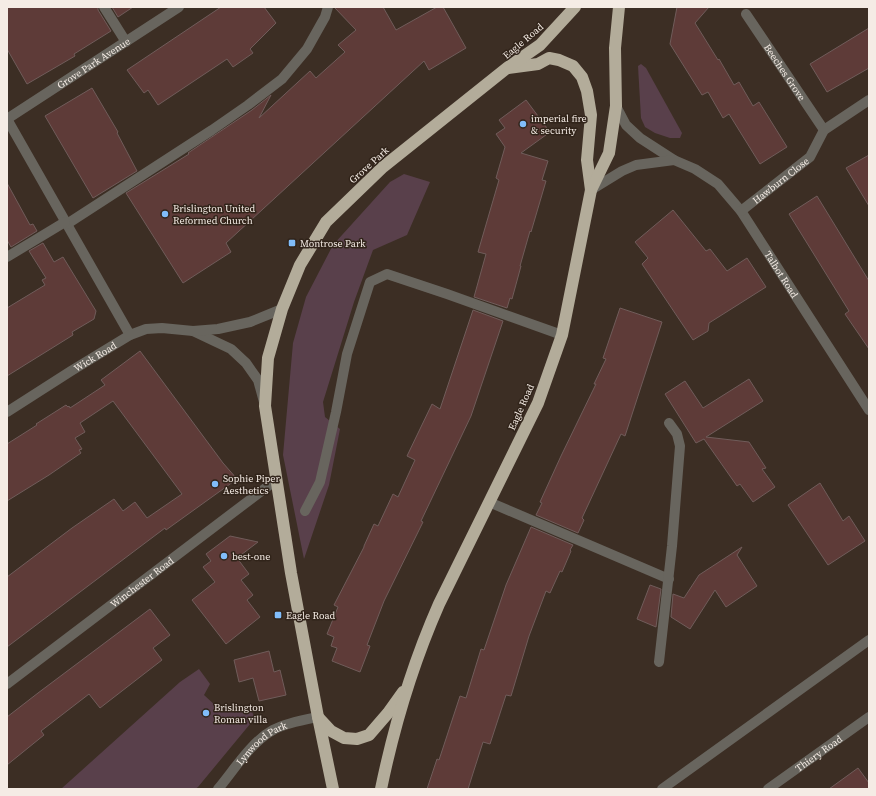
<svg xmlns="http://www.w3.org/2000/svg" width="876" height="796" viewBox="0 0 876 796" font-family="'Source Serif 4',serif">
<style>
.green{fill:#59404b}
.building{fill:#5e3b38;stroke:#705c5a}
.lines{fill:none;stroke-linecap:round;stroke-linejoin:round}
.minor{stroke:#68655e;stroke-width:10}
.highway{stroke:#b3ac9a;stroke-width:12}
.poi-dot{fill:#81bdfa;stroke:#31241a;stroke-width:1.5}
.labels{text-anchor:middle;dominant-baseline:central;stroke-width:3;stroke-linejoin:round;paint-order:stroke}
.street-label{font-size:10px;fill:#f5ece5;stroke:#31241a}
.poi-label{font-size:10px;fill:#f5ece5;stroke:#31241a;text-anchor:start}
</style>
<rect width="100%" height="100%" fill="#3c2e24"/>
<g class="green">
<path d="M641 64 646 68 682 133 680 138H670L655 133 645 127 641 118 638 66Z"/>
<path d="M404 174 430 182 407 235 373 250 354 302 323 402 325 417 340 429 329 485 304 559 283 455 293 343 306 297 333 245 390 182Z"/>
<path d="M199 669 210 684 204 695 217 707 250 708 255 718 198 787 195 789H61L180 682Z"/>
</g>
<g class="building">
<path d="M7 7H98V10L111 31 74 54 75 56 27 84 7 49Z"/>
<path d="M112 7H133L118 17Z"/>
<path d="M221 7H264L276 23 250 49 253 53 233 67 227 59 158 105 148 90 144 93 127 70Z"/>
<path d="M334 7H383L396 30 437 7H443L466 48 429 70 424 61 226 243 231 252 183 283 126 193 189 154 188 153 252 110 271 95 259 118 310 71 316 78 345 52 338 45 356 30Z"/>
<path d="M677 7H709L695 23 718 60 719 59 734 85 739 82 753 106 759 102 787 147 760 164 729 114 723 118 708 92 702 95 670 44Z"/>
<path d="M869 28V68L827 92 810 64Z"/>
<path d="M92 88 118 132 117 133 137 171 93 198 45 116Z"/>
<path d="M526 100 550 132 521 153 548 161 542 180 546 181 531 232 530 231 520 266H521L512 299 510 298 507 308 474 297 486 254 478 252 499 180 496 178 505 147 496 134 505 128 499 120Z"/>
<path d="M869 155V206L846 168Z"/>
<path d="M7 183 30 225 33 224 37 231 11 247 7 240Z"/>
<path d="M817 196 869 281V349L845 314 849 311 789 214Z"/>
<path d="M673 210 706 251 710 249 727 271 747 258 766 287 709 323 708 331 693 340 642 264 648 258 635 242Z"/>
<path d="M43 243 54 262 63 257 96 311 94 319 72 332 73 335 7 376V308L45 285 42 280 46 278 29 251Z"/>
<path d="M620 308 662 322 625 436 621 434 582 518 584 520 578 533 536 515 542 503 540 502 561 456 596 384H594L606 359 603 358Z"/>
<path d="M473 310 503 321 471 416 421 521 423 522 384 601 367 645 370 646 360 672 332 661 337 648 331 646 334 637 327 634 338 607 334 605 364 547V546L374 524 378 526 393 494 398 497 415 460 407 456 432 404 440 409Z"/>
<path d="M140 351 223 463 237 479 166 530 165 528 7 647V577L72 528 114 499 123 511 135 502 147 518 182 494 113 401 80 423 85 432 75 438 82 449 79 450 81 453 49 475 7 501V444L37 425 36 424 66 405 68 407 69 406 70 408 105 385 101 380Z"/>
<path d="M749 379 763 401 706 437 749 442 766 468 762 469 775 487 753 502 740 484 737 486 704 439 696 443 665 394 685 381 703 408Z"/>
<path d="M820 483 843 521 849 516 865 541 828 565 788 505Z"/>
<path d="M531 527 573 545 570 550 571 551 562 572 560 571 550 593 546 591 529 636 511 696 506 695 490 744 483 742 468 789H427L437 759 439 760 460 696 466 698 481 649 484 650 506 585Z"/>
<path d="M230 536 258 542 237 558 249 574 241 580 253 595 247 600 260 617 226 644 192 600 215 582 203 567 211 561 206 554Z"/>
<path d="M742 547 737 555 757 586 726 607 715 590 690 629 671 617 673 594 684 598 699 575Z"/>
<path d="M650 585 661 589 656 627 637 619Z"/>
<path d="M150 609 170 635 153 648 162 660 100 708 89 694 41 731 44 735 7 765V717L38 693Z"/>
<path d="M269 651 274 672 280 670 286 695 259 701 253 678 239 682 234 660Z"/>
<path d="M858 768 869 783V789H829Z"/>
</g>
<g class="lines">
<g class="minor">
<path d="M104 7 126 42"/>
<path id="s1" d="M746 14 824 130"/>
<path id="s2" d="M616 106 626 125 640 138 674 160 695 169 718 184 741 211 869 410"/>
<path d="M7 119 130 335"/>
<path id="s3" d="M7 119 179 7"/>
<path d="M591 190 622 171 636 165 674 160"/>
<path id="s4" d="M741 211 810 157 824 130 869 100"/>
<path d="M67 224 212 130 248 105 282 79 307 49 325 17 328 7"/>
<path d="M7 257 65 222"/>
<path d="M193 331 231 349 246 363 258 380 264 402"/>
<path id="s5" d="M7 412 71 371 130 335 146 329 162 328 193 331 218 329 250 322 282 309"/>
<path d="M489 502 669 579"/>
<path d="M305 511 320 482 336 412 347 354 370 282 387 274 447 294 562 335"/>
<path d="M659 662 672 546 680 446 677 434 669 423"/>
<path id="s6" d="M7 684 276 480"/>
<path id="s7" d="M218 789C234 770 251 742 273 730 286 723 303 720 318 717"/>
<path d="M662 789 869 640"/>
<path id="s8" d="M768 789 869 717"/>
</g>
<g class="highway">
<path d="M508 68 538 64 549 58 559 60 573 66 582 77 587 91 591 115 587 160 591 190"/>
<path d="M318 717 331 731 344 738 357 739 369 735 388 713 403 692"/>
<path d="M333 789 318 717 291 573 265 406 268 358 282 309 300 265 326 222 383 167 507 68 540 45 575 7"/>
<path d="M381 789C394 726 413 663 439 604L538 403 562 335 591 190 609 153 616 106 615 48 619 7"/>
</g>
</g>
<g class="poi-dot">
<circle cx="523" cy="124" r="4"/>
<circle cx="165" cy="214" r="4"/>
<rect x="288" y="239" width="8" height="8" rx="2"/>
<circle cx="215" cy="484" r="4"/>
<circle cx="224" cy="556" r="4"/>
<rect x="274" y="611" width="8" height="8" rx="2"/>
<circle cx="206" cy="713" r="4"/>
</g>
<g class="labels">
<g class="street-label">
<text transform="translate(523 41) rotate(-40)">Eagle Road</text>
<text stroke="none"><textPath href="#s3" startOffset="103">Grove Park Avenue</textPath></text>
<text stroke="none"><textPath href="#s1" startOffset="70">Beeches Grove</textPath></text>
<text transform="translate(369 165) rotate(-42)">Grove Park</text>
<text stroke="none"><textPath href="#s4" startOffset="50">Hawburn Close</textPath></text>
<text stroke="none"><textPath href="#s2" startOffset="242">Talbot Road</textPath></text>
<text stroke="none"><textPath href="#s5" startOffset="104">Wick Road</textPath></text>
<text transform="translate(521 407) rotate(-66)">Eagle Road</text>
<text stroke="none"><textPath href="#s6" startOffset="169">Winchester Road</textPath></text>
<text stroke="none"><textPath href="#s7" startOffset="64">Lynwood Park</textPath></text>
<text stroke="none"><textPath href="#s8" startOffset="62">Thiery Road</textPath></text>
</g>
<g class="poi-label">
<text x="531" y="118">imperial fire<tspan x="531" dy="12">&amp; security</tspan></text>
<text x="173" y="208">Brislington United<tspan x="173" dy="12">Reformed Church</tspan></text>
<text x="300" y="243">Montrose Park</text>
<text x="223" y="478">Sophie Piper<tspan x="223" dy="12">Aesthetics</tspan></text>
<text x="232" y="556">best-one</text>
<text x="286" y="615">Eagle Road</text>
<text x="214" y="707">Brislington<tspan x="214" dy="12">Roman villa</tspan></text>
</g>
</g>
<rect width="876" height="796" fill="none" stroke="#f5ece5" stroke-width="16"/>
</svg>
